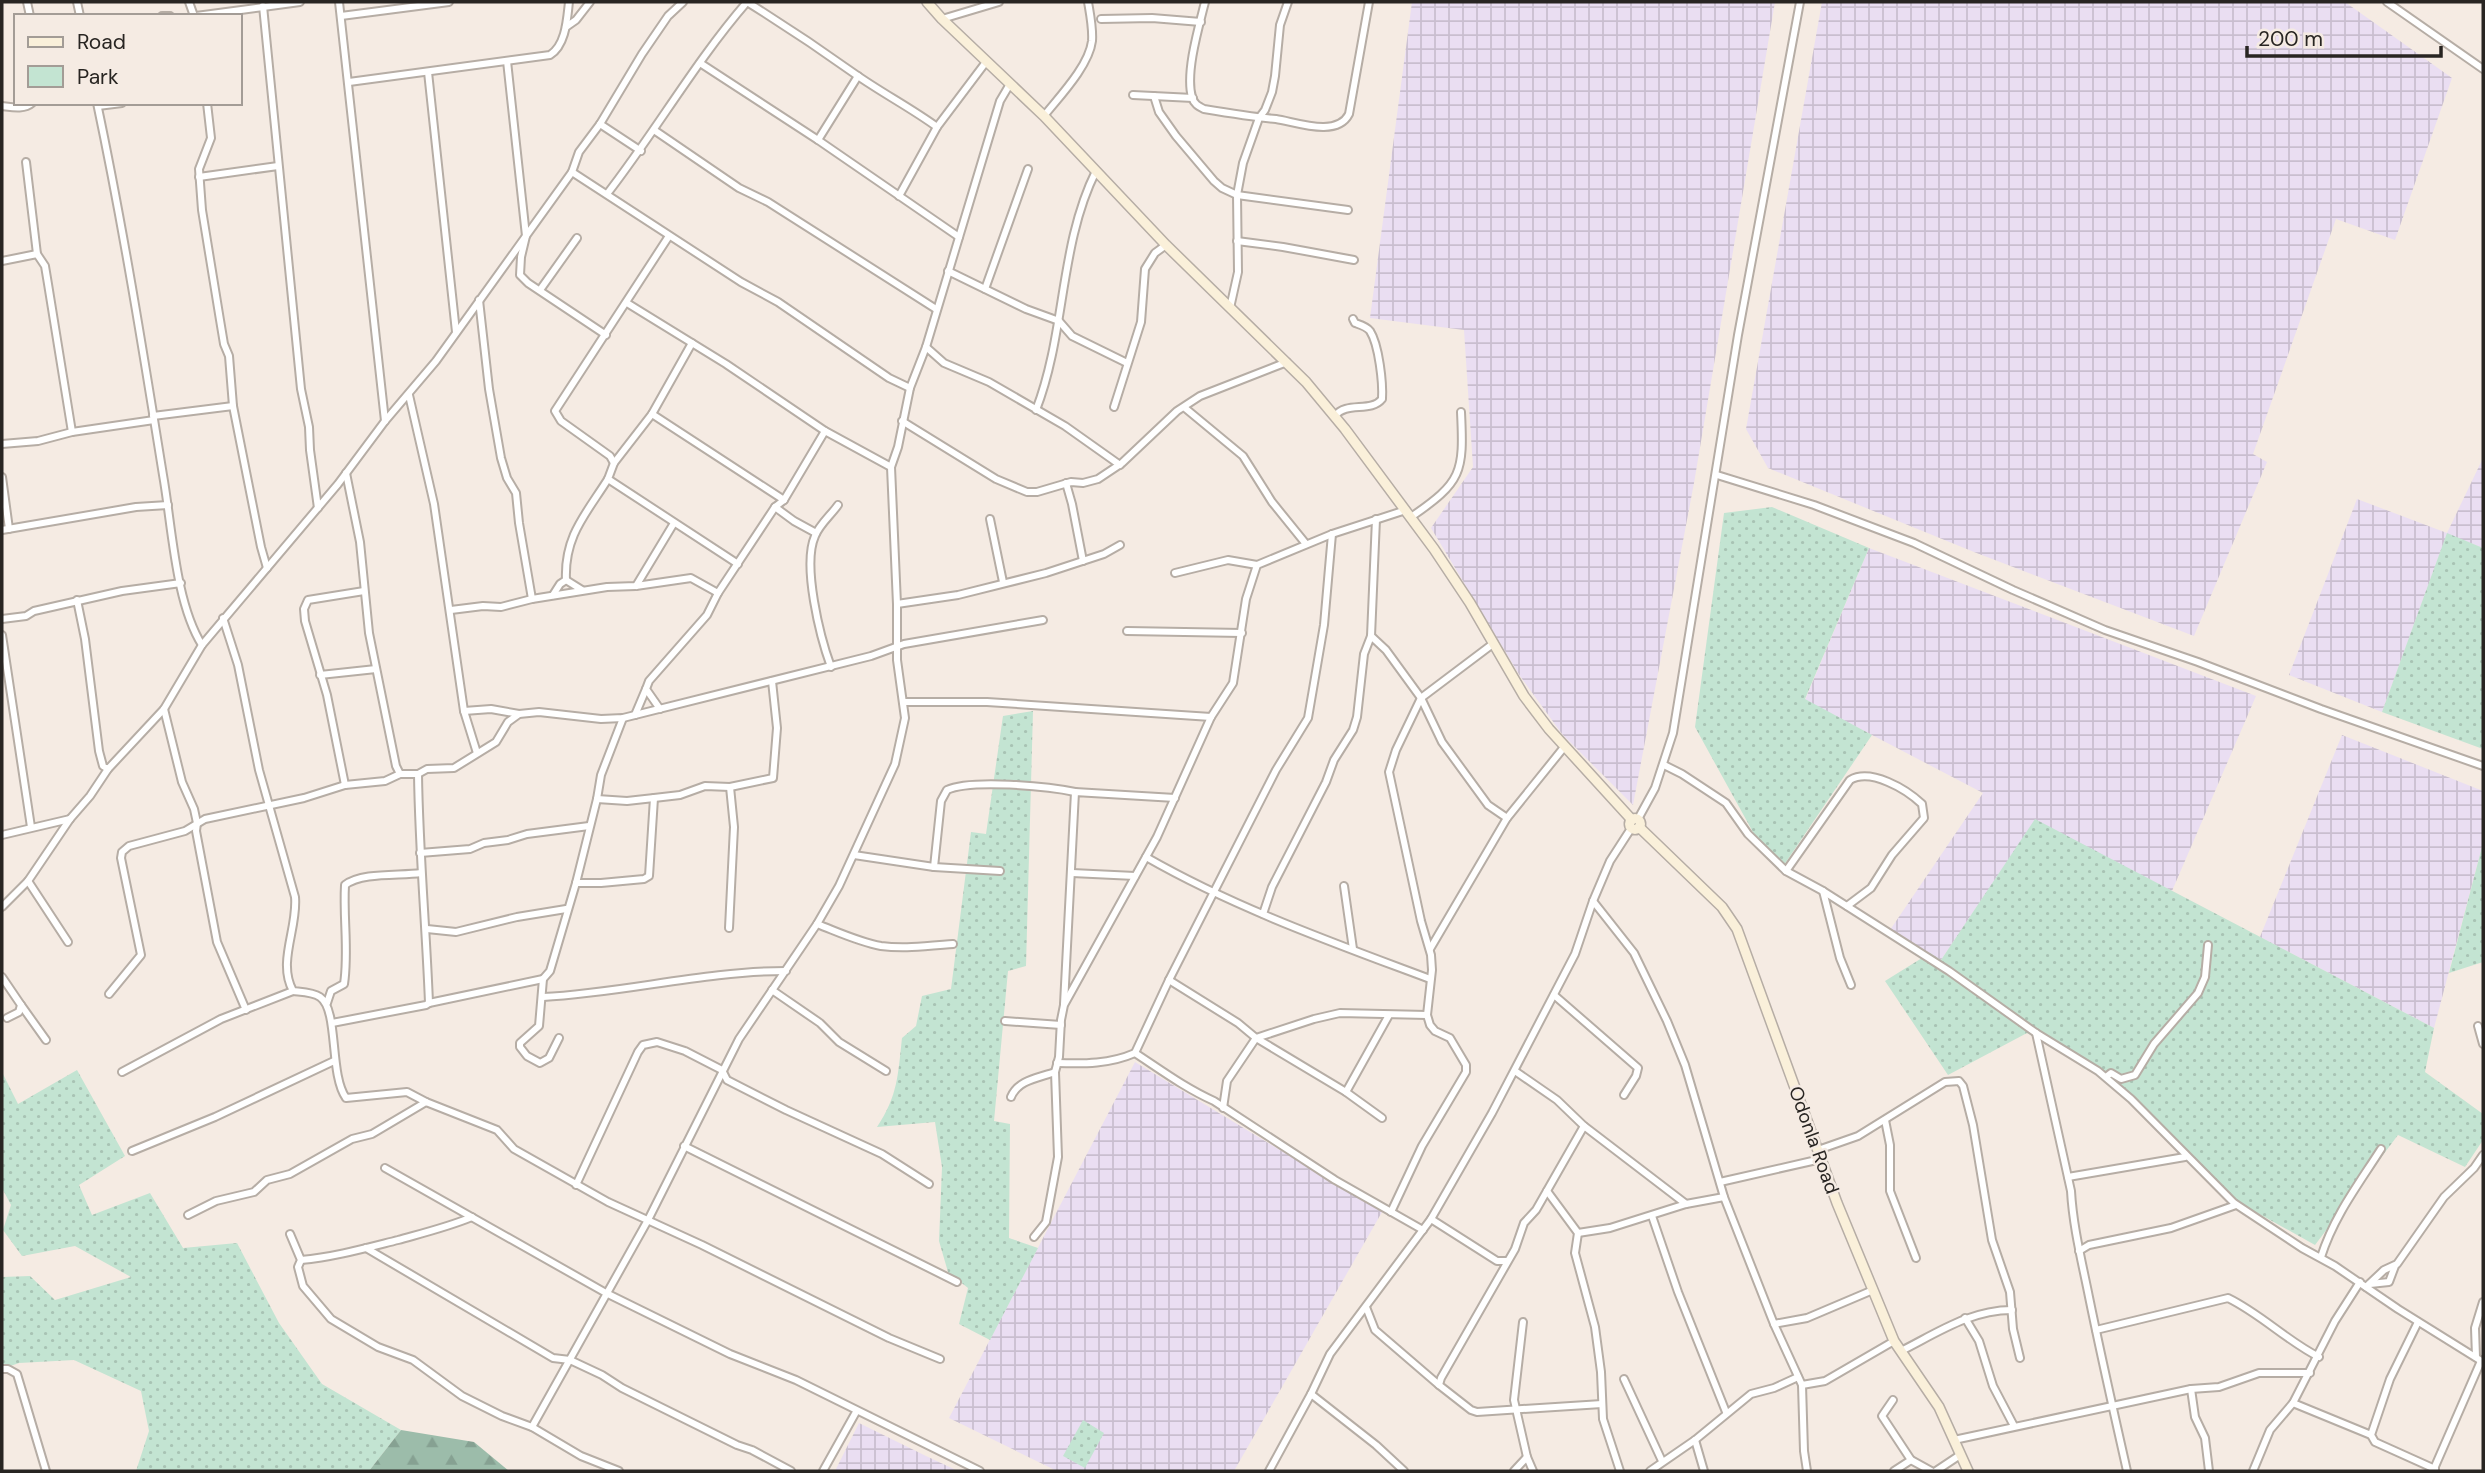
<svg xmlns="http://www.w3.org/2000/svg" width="2485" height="1473" viewBox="0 0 2485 1473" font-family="'DM Sans',sans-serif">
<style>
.industrial{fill:url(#industrial-grid)}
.green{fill:url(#green-dots)}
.forest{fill:url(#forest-firs)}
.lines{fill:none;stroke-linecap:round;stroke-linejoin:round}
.street-casing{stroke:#b6ada5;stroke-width:10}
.secondary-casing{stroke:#b6ada5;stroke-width:12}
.street{stroke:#fff;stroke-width:6}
.secondary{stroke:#faf0da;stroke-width:9}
.labels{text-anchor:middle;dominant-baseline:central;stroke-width:5;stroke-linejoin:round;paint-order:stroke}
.street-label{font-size:19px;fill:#282522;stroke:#f5ebe3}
</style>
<defs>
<pattern id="industrial-grid" width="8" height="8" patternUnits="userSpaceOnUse" patternTransform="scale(1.75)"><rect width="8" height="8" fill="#eadef2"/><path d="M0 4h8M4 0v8" fill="none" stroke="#c9becf"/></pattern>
<pattern id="green-dots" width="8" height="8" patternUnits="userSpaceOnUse" patternTransform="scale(1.75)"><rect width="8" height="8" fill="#c3e4d2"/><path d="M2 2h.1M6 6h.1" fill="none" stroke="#a8c3b4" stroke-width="1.8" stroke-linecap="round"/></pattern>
<pattern id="forest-firs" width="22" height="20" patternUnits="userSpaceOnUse" patternTransform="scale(1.75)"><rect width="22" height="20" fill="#9cbcaa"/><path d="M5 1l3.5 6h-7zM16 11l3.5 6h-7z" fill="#86a192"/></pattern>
</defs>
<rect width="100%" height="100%" fill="#f5ebe3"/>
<g class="industrial">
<path d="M1412 2H1775L1694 483 1633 805 1562 734 1520 676 1431 528 1473 467 1464 330 1370 318Z"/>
<path d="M1822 2H2345L2452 78 2395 240 2336 219 2253 454 2267 462 2194 636 1974 552 1768 468 1746 429Z"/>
<path d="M2483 458V548L2447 534 2382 712 2289 675 2357 499 2447 533Z"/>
<path d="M1869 548 2256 696 2172 891 2035 820 1941 960 1890 930 1983 793 1805 700Z"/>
<path d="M2342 735 2483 791V843L2434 1028 2260 937Z"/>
<path d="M1135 1062 1382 1212 1234 1471H1057L949 1418Z"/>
<path d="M859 1423 926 1456 958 1471H835Z"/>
</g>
<g class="green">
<path d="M1772 507 1869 548 1805 699 1872 735 1784 865 1754 834 1695 727 1724 513Z"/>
<path d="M2447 533 2483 548V749L2382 712Z"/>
<path d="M1033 711 1026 966 1008 971 994 1121 1010 1124 1009 1238 1038 1248 990 1340 959 1324 968 1288 948 1272 939 1241 942 1167 935 1122 877 1127C898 1096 898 1074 902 1038L916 1026 922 996 951 989 971 832 986 834 1003 716Z"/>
<path d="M2035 819 2434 1028 2425 1072 2483 1114V1140L2465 1167 2398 1135 2315 1245 2236 1201 2093 1070 2027 1033 1948 1075 1885 981 1930 953 1941 960Z"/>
<path d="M2483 843V962L2449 973Z"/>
<path d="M77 1070 125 1156 79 1185 92 1215 150 1193 183 1248 237 1243 279 1323 322 1384 401 1430 369 1471H136L149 1431 141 1391 74 1360 19 1363 2 1369V1277L30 1276 55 1300 131 1277 75 1246 22 1256 3 1230 11 1205 2 1188V1072L18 1104Z"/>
<path d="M1083 1420 1104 1433 1085 1468 1063 1456Z"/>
</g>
<path class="forest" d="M401 1430 474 1442 509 1471H369Z"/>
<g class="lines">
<g class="street-casing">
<g id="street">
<path d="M27 2 30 16"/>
<path d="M77 2 80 16"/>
<path d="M189 2 194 16"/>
<path d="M339 2 385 421"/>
<path d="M747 2C784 25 820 49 855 74 882 93 911 108 937 127"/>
<path d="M1205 2C1199 26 1185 73 1192 97 1194 104 1198 106 1204 109 1228 113 1252 117 1276 119 1296 122 1337 138 1349 114L1369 2"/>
<path d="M2387 2 2483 69"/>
<path d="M263 6 301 389 309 427 310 450 318 508"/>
<path d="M162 16H170"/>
<path d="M196 16 300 2"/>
<path d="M341 16 449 2"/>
<path d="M942 19 999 2"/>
<path d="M1101 19 1152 18 1201 22"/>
<path d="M566 27 576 20 590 2"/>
<path d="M507 61 526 236 521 257 520 275 528 283 606 335"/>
<path d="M700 63 818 140 959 237"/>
<path d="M428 72 456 332"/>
<path d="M349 82 550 55C566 45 567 19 569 2"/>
<path d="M1133 95 1193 98"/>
<path d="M1154 96 1159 112 1176 136 1214 181 1222 188 1237 195 1348 210"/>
<path d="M97 103C123 226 143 351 163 475 172 525 175 602 202 645"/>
<path d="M207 103 211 138 199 169 202 210 220 320 224 344 229 356 233 406 261 547 267 568"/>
<path d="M2 106C11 107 24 110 32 103"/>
<path d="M98 106 122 103"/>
<path d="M1044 116C1059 97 1089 66 1092 41 1093 28 1090 14 1088 2"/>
<path d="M600 124 641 151"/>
<path d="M654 130 739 188 768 202 936 309"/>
<path d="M818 140 858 76"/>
<path d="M26 162 37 254 45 266 48 284 72 432"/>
<path d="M572 172 741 282 778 302 889 378 910 388"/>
<path d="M199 177 278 166"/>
<path d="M607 194C656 131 695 62 747 2"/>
<path d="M899 196 937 127 986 62"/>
<path d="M1237 241 1283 247 1354 260"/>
<path d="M2 261 37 254"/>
<path d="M948 271 1026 309 1059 321 1072 336 1127 363"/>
<path d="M985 289 1028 169"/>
<path d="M540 290 577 238"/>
<path d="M479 300 489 389 501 458 507 478 516 493 519 523 532 599"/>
<path d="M627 303 726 364 825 431 891 467"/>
<path d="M1230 308 1238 272 1237 195 1243 163 1259 118 1265 110 1272 92 1275 76 1280 25 1288 2"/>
<path d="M692 343 652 414 614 463 608 479 738 564"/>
<path d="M926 347 944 363 989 382 1065 426 1120 465"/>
<path d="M409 395 434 504 464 711 477 753"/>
<path d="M1114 407 1141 322 1145 269 1155 253 1166 245"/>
<path d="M1185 408 1243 456 1272 502 1306 544"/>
<path d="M1036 410C1066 333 1059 245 1096 171"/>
<path d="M652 414 784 500"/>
<path d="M153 416 233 406"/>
<path d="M1335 416C1346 401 1371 413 1382 399 1383 383 1379 345 1370 331 1366 326 1361 325 1355 323L1353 319"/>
<path d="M902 421 996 479 1027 492H1037L1071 482 1083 483 1098 479 1122 463 1177 411 1200 396 1287 362"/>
<path d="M2 444 38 441 72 432 154 420"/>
<path d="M614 463 610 456 561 421 555 411 669 236"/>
<path d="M346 473 360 542 369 633 396 766 400 774"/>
<path d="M1717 475 1814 505 1914 543 2013 590 2105 630 2198 662 2321 709 2483 766"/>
<path d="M2 477 9 529"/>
<path d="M1066 483 1072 504 1083 561"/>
<path d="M775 507 794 521 816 533"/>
<path d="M1411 517C1462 482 1464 473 1461 412"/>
<path d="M990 519 1003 582"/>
<path d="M2 530 136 507 168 505"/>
<path d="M1175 573 1228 560 1257 565"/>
<path d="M566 580 582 590"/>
<path d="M636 586 674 523"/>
<path d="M553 595 560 584 566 580C564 536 586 514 608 479"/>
<path d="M77 600 85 639 99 751 103 766 108 769"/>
<path d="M897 604 958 595 1046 573 1104 554 1120 545"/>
<path d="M451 610 483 606 501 607 532 599 607 587 636 586 691 578 718 593"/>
<path d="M223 618 238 665 259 770 295 897C298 928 277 962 293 991 302 992 313 992 320 997 339 1010 329 1074 346 1098L407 1092 426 1102"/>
<path d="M2 619 26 616 34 611 122 591 181 583"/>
<path d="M1127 631 1242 633"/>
<path d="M2 635 31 827"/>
<path d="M1371 636 1386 650 1421 698 1442 742 1488 805 1507 818"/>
<path d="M831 667C820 637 802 565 815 536 819 525 831 515 838 505"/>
<path d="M320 675 376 669"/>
<path d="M903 702H987L1211 717"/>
<path d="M164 709 182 782 194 809 197 823 196 831 217 942 246 1010"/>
<path d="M660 709 646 689 649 681 707 615 718 593 775 507 784 500 825 431"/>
<path d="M464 711 491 709 519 714"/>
<path d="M635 715 646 689"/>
<path d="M1664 765 1682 774 1726 803 1748 834 1786 871 1823 891 1949 971 2036 1033 2098 1071 2131 1099 2234 1203 2302 1248 2335 1266 2398 1309 2483 1362"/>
<path d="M345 785 327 695 305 621 304 609 308 600 364 591"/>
<path d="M597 799 627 801 654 798 680 795 705 786 730 787 773 778 777 728 772 681"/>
<path d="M1638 819 1655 788 1673 733 1738 335 1800 2"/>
<path d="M2 835 70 819"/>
<path d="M420 853 470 849 484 843 508 840 527 834 589 826"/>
<path d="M854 855 934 867 1000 871"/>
<path d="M1146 857C1235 908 1334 943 1430 979"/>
<path d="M934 867 941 801 947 790C970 779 1048 786 1075 792"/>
<path d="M1786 871 1850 780C1871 768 1906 789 1922 804L1924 818 1892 855 1871 888 1847 906"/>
<path d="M1072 873 1135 876"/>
<path d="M28 881 68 942"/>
<path d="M576 883H601L644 879 649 876 654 798"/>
<path d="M1344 886 1353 949"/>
<path d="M1823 891 1840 958 1851 985"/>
<path d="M1593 901 1634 953 1667 1021 1685 1065 1724 1197 1774 1324 1802 1385 1804 1451 1807 1471"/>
<path d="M2 907 28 881 70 819 90 796 108 769 164 709 202 645 338 484 385 421 436 361 572 172 579 152 600 124 642 54 668 16 683 2"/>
<path d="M1263 914 1272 887 1326 782 1334 760 1353 730 1357 717 1364 654 1371 636 1376 519"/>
<path d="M817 924C838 932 859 942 881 946 904 949 929 946 953 944"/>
<path d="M729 928 734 827 730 787"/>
<path d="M427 929 456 932 517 917 566 909"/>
<path d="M1430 949 1507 818 1565 746"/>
<path d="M2 977 21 1005 19 1012 7 1018"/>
<path d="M1169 980 1238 1023 1256 1038 1346 1092 1382 1118"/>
<path d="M772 990 820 1023 839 1042 886 1071"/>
<path d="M109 994 141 955 121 858 122 852 129 846 185 831 205 819 304 798 345 785 385 781 400 774H418L427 769 454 768 496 742 508 722 519 714 539 712 601 719 623 718 871 656 904 644 1043 620"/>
<path d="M1554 995 1638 1068 1636 1076 1624 1095"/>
<path d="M543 997C624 993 704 971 786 971"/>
<path d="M327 1003 331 991 344 984C349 951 343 918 345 885 362 872 399 876 421 873"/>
<path d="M429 1003 543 979"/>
<path d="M1064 1004 1075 792 1175 798"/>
<path d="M21 1005 46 1040"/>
<path d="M1005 1021 1061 1025"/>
<path d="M332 1023 426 1005 429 1003C426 926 419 851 418 774"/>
<path d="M2478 1026 2483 1044"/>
<path d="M2036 1033 2071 1191C2073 1227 2082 1262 2089 1297 2101 1356 2114 1413 2127 1471"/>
<path d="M559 1038 549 1058 540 1063 527 1056 520 1047V1043L539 1026 543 979 550 971 576 883 597 799 601 775 623 718"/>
<path d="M1135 1053 1169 980 1276 770 1308 718 1324 625 1332 534"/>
<path d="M1057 1063C1084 1064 1110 1064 1135 1053 1161 1070 1185 1088 1214 1101L1335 1180 1423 1230"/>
<path d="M1515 1071 1557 1100 1584 1126 1686 1204"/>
<path d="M122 1072 221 1019 293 991"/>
<path d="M2106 1077 2111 1073 2121 1079 2135 1075 2154 1044 2198 993 2205 977 2208 945"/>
<path d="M1346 1092 1389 1015"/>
<path d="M1011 1097C1018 1080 1038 1078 1055 1072"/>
<path d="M1223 1108 1227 1081 1256 1038 1314 1019 1340 1013 1427 1015"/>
<path d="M1885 1120 1890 1145V1191L1916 1258"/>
<path d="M1584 1126 1536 1210 1524 1223 1515 1249 1441 1378 1439 1385 1471 1410 1477 1412 1602 1404"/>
<path d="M684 1146 957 1282"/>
<path d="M1818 1150 1858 1136 1945 1082 1959 1081 1963 1086 1973 1125 1992 1240 2010 1292 2013 1329 2020 1358"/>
<path d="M132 1151 215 1117 334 1061"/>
<path d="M385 1168 606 1293 730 1354 796 1380 980 1471"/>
<path d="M2068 1177 2185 1157"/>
<path d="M1720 1182 1821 1159"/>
<path d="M576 1185 638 1052 643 1045 657 1042 685 1051 722 1070 727 1080 786 1110 882 1154 929 1184"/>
<path d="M1547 1191 1578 1233 1575 1253 1595 1327 1601 1372 1603 1419 1620 1471"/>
<path d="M1391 1212 1422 1146 1466 1072V1065L1450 1038 1435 1031 1430 1025 1427 1015 1432 970 1431 955 1421 921 1389 772 1396 750 1421 698 1494 643"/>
<path d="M188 1215 216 1201 254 1192 267 1180 290 1174 352 1139 372 1134 426 1102 497 1130 514 1149 608 1202 702 1245 889 1338 940 1359"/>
<path d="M1652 1216 1678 1292 1726 1412"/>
<path d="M1431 1219 1497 1261H1507"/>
<path d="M1578 1233 1610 1228 1686 1204 1724 1197"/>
<path d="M290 1234 301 1260 298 1267 303 1286 331 1319 378 1347 413 1360 462 1396 502 1416 532 1427 581 1456 619 1471"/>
<path d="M1034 1237 1046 1222 1058 1157 1055 1072 1059 1057 1061 1020 1064 1005 1157 837 1211 717 1233 683 1246 599 1257 565 1332 534 1406 510"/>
<path d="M366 1248 553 1358 570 1360 602 1375 622 1388 737 1445 752 1450 791 1471"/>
<path d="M2079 1251 2089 1245 2171 1228 2236 1205"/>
<path d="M2321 1257C2334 1216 2358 1185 2381 1149"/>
<path d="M301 1260C334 1257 366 1248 398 1240 423 1233 448 1227 472 1217"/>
<path d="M2370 1284 2389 1282 2395 1266"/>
<path d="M2366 1287 2384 1270 2397 1264 2444 1197 2474 1168 2483 1155"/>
<path d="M1366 1307 1375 1330 1439 1385"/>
<path d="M1965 1318 1979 1341 1993 1386 2014 1426"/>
<path d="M1523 1322 1514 1400 1527 1457 1533 1471"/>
<path d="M2418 1322 2390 1379 2371 1435 2375 1442 2435 1469"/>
<path d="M1774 1324 1807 1318 1873 1290"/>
<path d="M2096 1330 2228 1298C2261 1314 2287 1341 2319 1357"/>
<path d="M1901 1351C1937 1333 1970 1310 2012 1310"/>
<path d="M2476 1357 2475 1328 2483 1302"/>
<path d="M2 1369H8L17 1374 46 1471"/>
<path d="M1624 1379 1662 1461"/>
<path d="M1802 1385 1825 1381 1894 1341"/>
<path d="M2191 1389 2195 1417 2205 1438 2209 1471"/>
<path d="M1311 1394 1376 1445 1404 1471"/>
<path d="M1893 1400 1882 1416 1911 1460"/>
<path d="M2293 1403 2371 1435"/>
<path d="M532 1427 648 1220 739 1039 817 924 839 886 895 764 905 718 897 660V604L891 467 898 447 910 388 926 347 1000 101 1010 84"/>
<path d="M1695 1440 1704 1471"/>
<path d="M1954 1440 2191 1389 2219 1387 2259 1373H2310"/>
<path d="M823 1471 856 1412"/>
<path d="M1269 1471 1311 1394 1330 1354 1431 1219 1492 1113 1575 954 1593 901 1610 861 1632 827"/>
<path d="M1514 1471 1527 1457"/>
<path d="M1650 1471 1695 1440 1751 1394 1774 1388 1798 1377"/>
<path d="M1894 1471 1911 1460 1931 1471"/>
<path d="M1936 1471 1960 1455"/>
<path d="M2253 1471 2270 1430 2293 1403 2335 1321 2360 1282"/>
<path d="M2433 1471 2481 1361"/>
</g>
</g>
<g class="secondary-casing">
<g id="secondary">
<path d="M927 2 942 19 1044 116 1166 245 1306 382 1345 429 1434 549 1470 603 1524 696 1549 729 1632 820"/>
<circle cx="1635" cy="824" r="5.5"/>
<path d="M1639 827 1722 907 1737 929 1837 1203 1873 1290 1894 1341 1939 1407 1968 1471"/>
</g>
</g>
<use href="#street" class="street"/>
<use href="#secondary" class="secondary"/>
</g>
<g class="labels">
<g class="street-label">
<text transform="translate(1814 1140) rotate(70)">Odonla Road</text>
</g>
</g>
<rect width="2485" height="1473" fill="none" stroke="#282522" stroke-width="7"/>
<rect x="14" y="14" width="228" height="91" fill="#f5ebe3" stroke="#a39c96" stroke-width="2"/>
<rect x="28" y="37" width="35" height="10" fill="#faf0da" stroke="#a39c96" stroke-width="2"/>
<text x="77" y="49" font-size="21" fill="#282522">Road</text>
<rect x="28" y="66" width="35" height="21" fill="#c3e4d2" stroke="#a39c96" stroke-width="2"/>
<text x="77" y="84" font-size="21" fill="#282522">Park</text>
<path d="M2247 46v10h194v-10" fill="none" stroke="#282522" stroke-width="3.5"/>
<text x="2258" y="46" font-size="21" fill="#282522" stroke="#f5ebe3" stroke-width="5" paint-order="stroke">200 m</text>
</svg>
